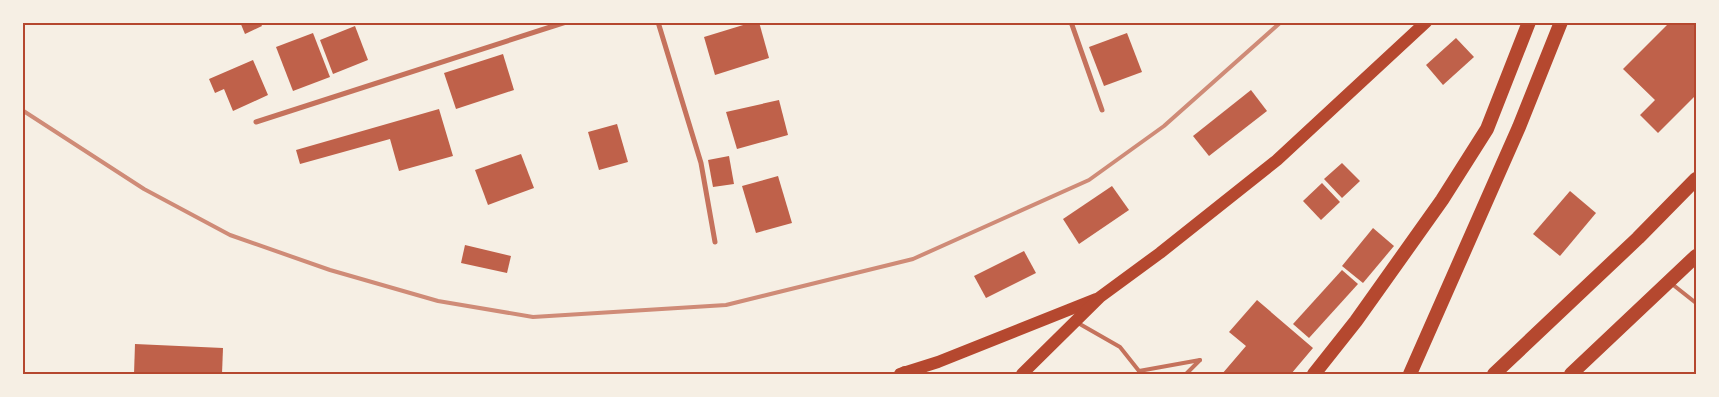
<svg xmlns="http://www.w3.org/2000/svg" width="1719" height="397" viewBox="0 0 1719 397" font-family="Signika,sans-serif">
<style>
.building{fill:#bf614a}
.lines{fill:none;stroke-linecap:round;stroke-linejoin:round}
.service{stroke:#c5725c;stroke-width:4}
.minor{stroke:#c5725c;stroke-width:5}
.primary{stroke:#b5482f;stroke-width:12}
.trunk{stroke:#b5482f;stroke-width:14}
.rail{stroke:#cf8b77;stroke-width:4}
.neatline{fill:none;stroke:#b5482f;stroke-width:2}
</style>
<rect width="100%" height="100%" fill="#f6efe4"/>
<g class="building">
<path d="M240 22H260L262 26 245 34Z"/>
<path d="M753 22H759L769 58 715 75 704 37Z"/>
<path d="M1670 22H1696V95L1658 133 1640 115 1655 100 1623 69Z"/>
<path d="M355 26 368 60 333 74 320 40Z"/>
<path d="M313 33 330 77 293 91 276 47Z"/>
<path d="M1127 33 1142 72 1104 86 1089 47Z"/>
<path d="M1456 38 1474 57 1443 85 1426 65Z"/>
<path d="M503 54 514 90 456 109 444 73Z"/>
<path d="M253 60 268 95 233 111 224 89 215 93 209 79Z"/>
<path d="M1251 90 1267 111 1209 156 1193 136Z"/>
<path d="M779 100 788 135 737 149 726 112Z"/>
<path d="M439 109 453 156 399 171 390 139 300 164 296 150Z"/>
<path d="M617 124 628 162 599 170 588 132Z"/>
<path d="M521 154 534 188 488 205 475 170Z"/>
<path d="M729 156 734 184 713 187 708 160Z"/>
<path d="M1342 163 1360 181 1342 198 1324 179Z"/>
<path d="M778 176 792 223 756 233 742 186Z"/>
<path d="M1322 183 1340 202 1321 220 1303 201Z"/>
<path d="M1112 186 1129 210 1079 244 1063 219Z"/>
<path d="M1570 191 1596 213 1560 256 1533 234Z"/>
<path d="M1373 228 1394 246 1363 283 1342 266Z"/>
<path d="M465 245 511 256 507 273 461 263Z"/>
<path d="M1024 251 1036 273 986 298 974 276Z"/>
<path d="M1342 270 1358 284 1309 338 1293 324Z"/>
<path d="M1257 300 1313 348 1291 374H1222L1246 346 1229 332Z"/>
<path d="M135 344 223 348 222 374H134Z"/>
</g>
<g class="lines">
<g class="service">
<path d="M1672 284 1696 303"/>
<path d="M1078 323 1120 347 1139 371V374"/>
<path d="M1139 371 1200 360"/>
<path d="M1186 374 1200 360"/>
</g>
<g class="minor">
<path d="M658 22 701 163 715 242"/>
<path d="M1071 22 1102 110"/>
<path d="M256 122 566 22"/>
</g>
<g class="primary">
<path d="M900 374 938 362 1096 299"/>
<path d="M1022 374 1100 297 1160 253 1277 160 1426 22"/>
</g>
<g class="trunk">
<path d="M905 373 906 374"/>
<path d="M1314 374 1356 321 1442 200 1487 129 1529 22"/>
<path d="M1410 374 1519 127 1561 22"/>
<path d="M1494 374 1638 238 1696 179"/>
<path d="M1571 374 1696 256"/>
</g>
<path class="rail" d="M22 110 144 189 230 235 330 270 438 301 533 317 726 305 913 259 1089 180 1164 126 1281 22"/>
</g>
<rect width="1719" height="397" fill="none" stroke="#f6efe4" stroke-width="48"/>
<rect x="24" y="24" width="1671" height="349" class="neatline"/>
</svg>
